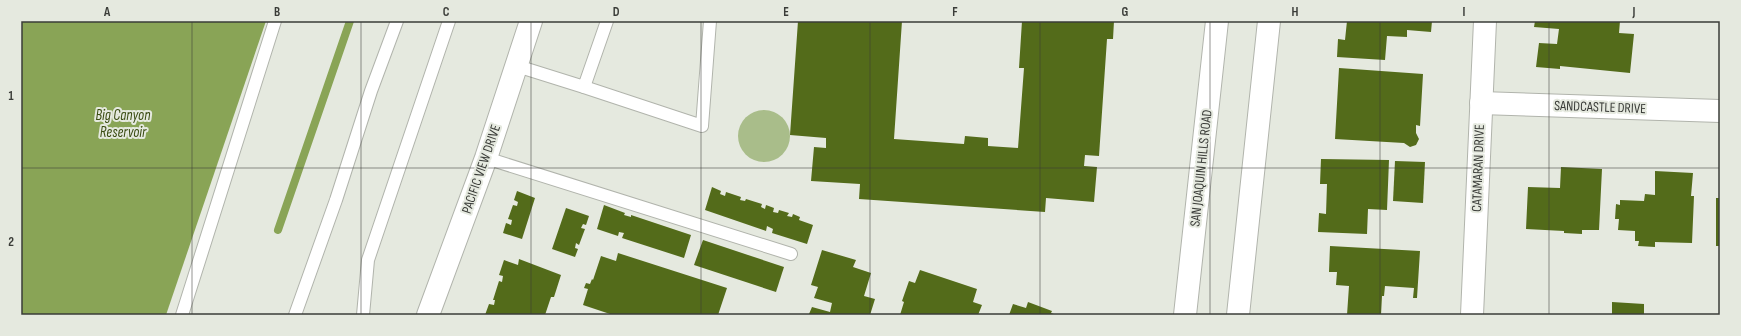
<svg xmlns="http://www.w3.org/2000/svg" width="1741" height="336" viewBox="0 0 1741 336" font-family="'Sofia Sans Condensed',sans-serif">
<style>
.green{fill:#a9bd8a}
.water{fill:#89a456}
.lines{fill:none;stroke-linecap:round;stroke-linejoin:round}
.stream{stroke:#89a456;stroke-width:8}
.building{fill:#536b1a}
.lane-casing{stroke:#b1b4ac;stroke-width:14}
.street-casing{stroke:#b1b4ac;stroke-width:24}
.secondary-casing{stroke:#b1b4ac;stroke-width:24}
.lane{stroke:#fff;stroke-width:12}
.street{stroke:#fff;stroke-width:22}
.secondary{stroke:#fff;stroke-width:22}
.grid{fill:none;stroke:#3a3c38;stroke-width:1;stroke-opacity:0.55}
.labels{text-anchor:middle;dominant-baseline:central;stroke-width:4;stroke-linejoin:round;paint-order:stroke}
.street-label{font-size:14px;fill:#3a3c38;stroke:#e5e9df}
.water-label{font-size:15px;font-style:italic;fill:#394b11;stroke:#e5e9df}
.neatline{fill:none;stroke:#3a3c38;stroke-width:1.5}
.grid-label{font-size:13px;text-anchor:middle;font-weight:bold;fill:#3a3c38}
</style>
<rect width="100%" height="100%" fill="#e5e9df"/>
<circle class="green" cx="764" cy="136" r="26"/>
<path class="water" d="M21 21H266L166 315H21Z"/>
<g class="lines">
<path class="stream" d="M278 230 350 21"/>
</g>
<g class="building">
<path d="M798 21H902L894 139 964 144 965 136 988 138V146L1018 148 1024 68H1019L1022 21H1114L1113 39H1107L1099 156 1085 155 1084 166 1097 167 1094 202 1046 198 1045 212 859 199 860 184 811 181 814 147 826 148V138L790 135Z"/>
<path d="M1347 21H1432L1431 32 1407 30V37L1387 36 1385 60 1337 57 1338 39 1345 40Z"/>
<path d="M1535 21H1620L1619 33 1634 34 1630 73 1560 66V69L1536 67 1539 43 1557 44 1559 29 1534 27Z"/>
<path d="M1339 68 1423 74 1420 126 1416 125V133L1419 139 1416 145 1410 147 1404 143 1335 139Z"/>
<path d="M1321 159 1389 160 1387 210 1368 209 1367 234 1318 232 1319 213 1326 214 1327 184H1320Z"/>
<path d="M1395 161 1425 162 1423 203 1393 201Z"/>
<path d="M1561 167 1602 169 1599 230H1582V234L1564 233V231L1526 229 1528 187 1560 188Z"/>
<path d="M1655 171 1693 173 1691 196H1694L1692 243 1655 242V247L1638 246 1639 241H1635V231L1618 230 1619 219H1615L1616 204 1620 205V200L1644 201 1645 194 1655 195Z"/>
<path d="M712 187 721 191 720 194 725 196 726 192 741 197 740 200 745 201 746 199 762 204 761 207 765 209 766 205 774 208 773 212 778 213 779 210 789 213 787 216 792 217 793 214 800 217 799 220 813 225 807 244 772 233 773 229 767 226 766 231 705 210Z"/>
<path d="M517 191 535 198 522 239 503 233 506 223 511 225 512 220 508 219 513 205 517 206 518 202 514 200Z"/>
<rect x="1716" y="198" width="4" height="48"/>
<path d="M604 205 625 213 624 215 631 217V215L691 235 684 258 622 238 624 233 619 232 618 236 597 229Z"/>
<path d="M566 208 589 216 586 225 583 224 581 228 585 229 579 245 576 243 575 248 578 249 575 257 552 249Z"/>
<path d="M703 240 784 267 776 292 694 265Z"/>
<path d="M1330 246 1420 251 1417 298H1413L1414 288 1385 286 1384 296H1382L1381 315H1347L1349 286 1336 285 1337 272H1329Z"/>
<path d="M822 250 856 260 853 267 871 273 864 296 875 299 870 315 809 314 812 307 830 312 832 303 814 298 818 287 811 285Z"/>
<path d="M618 253 727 288 718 315H613L583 305 588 289 584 288 586 283 590 284 592 279 593 280 601 256 616 261Z"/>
<path d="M519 259 561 275 554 297H551L545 315H485L489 304 494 305 495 300H493L499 281 502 282 503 276 499 275 504 260 518 265Z"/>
<path d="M920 270 977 289 973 302 982 305 978 315H900L904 302 902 301 909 281 915 283Z"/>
<path d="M1028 302 1052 311 1051 313 1057 315H1009L1013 304 1026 308Z"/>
<path d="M1612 302 1644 304V315H1612Z"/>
</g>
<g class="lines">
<g class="lane-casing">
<g id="lane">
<path d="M517 66 584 87 607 21"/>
<path d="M584 87 702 126 710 21"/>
<path d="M486 158 791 254"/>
<path d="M182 315 275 21"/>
<path d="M295 315 336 200 371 91 397 21"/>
<path d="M363 315 368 260 449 21"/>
</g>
</g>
<g class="street-casing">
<g id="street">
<path d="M1481 103 1720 111"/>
<path d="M428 315 486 158 531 21"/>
<path d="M1472 315 1485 21"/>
</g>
</g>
<g class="secondary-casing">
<g id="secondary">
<path d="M1185 315 1217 21"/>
<path d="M1238 315 1269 21"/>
</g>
</g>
<use href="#lane" class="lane"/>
<use href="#street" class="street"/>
<use href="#secondary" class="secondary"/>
</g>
<path class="grid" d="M192 21V315M361 21V315M531 21V315M701 21V315M870 21V315M1040 21V315M1210 21V315M1380 21V315M1549 21V315M21 168H1720"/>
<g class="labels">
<g class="street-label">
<text transform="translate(1600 107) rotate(2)">SANDCASTLE DRIVE</text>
<text transform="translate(1201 168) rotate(-84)">SAN JOAQUIN HILLS ROAD</text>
<text transform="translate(1478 168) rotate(-88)">CATAMARAN DRIVE</text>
<text transform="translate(481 169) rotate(-71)">PACIFIC VIEW DRIVE</text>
</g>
<g class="water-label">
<text x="123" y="115">Big Canyon<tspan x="123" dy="17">Reservoir</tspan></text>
</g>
</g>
<rect width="1741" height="336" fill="none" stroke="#e5e9df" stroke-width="44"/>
<rect x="22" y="22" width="1697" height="292" class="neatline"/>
<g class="grid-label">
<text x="107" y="16">A</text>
<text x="277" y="16">B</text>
<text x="446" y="16">C</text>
<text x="616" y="16">D</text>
<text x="786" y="16">E</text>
<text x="955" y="16">F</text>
<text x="1125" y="16">G</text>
<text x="1295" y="16">H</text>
<text x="1464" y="16">I</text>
<text x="1634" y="16">J</text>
<text x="11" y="100">1</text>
<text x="11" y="246">2</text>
</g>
</svg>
